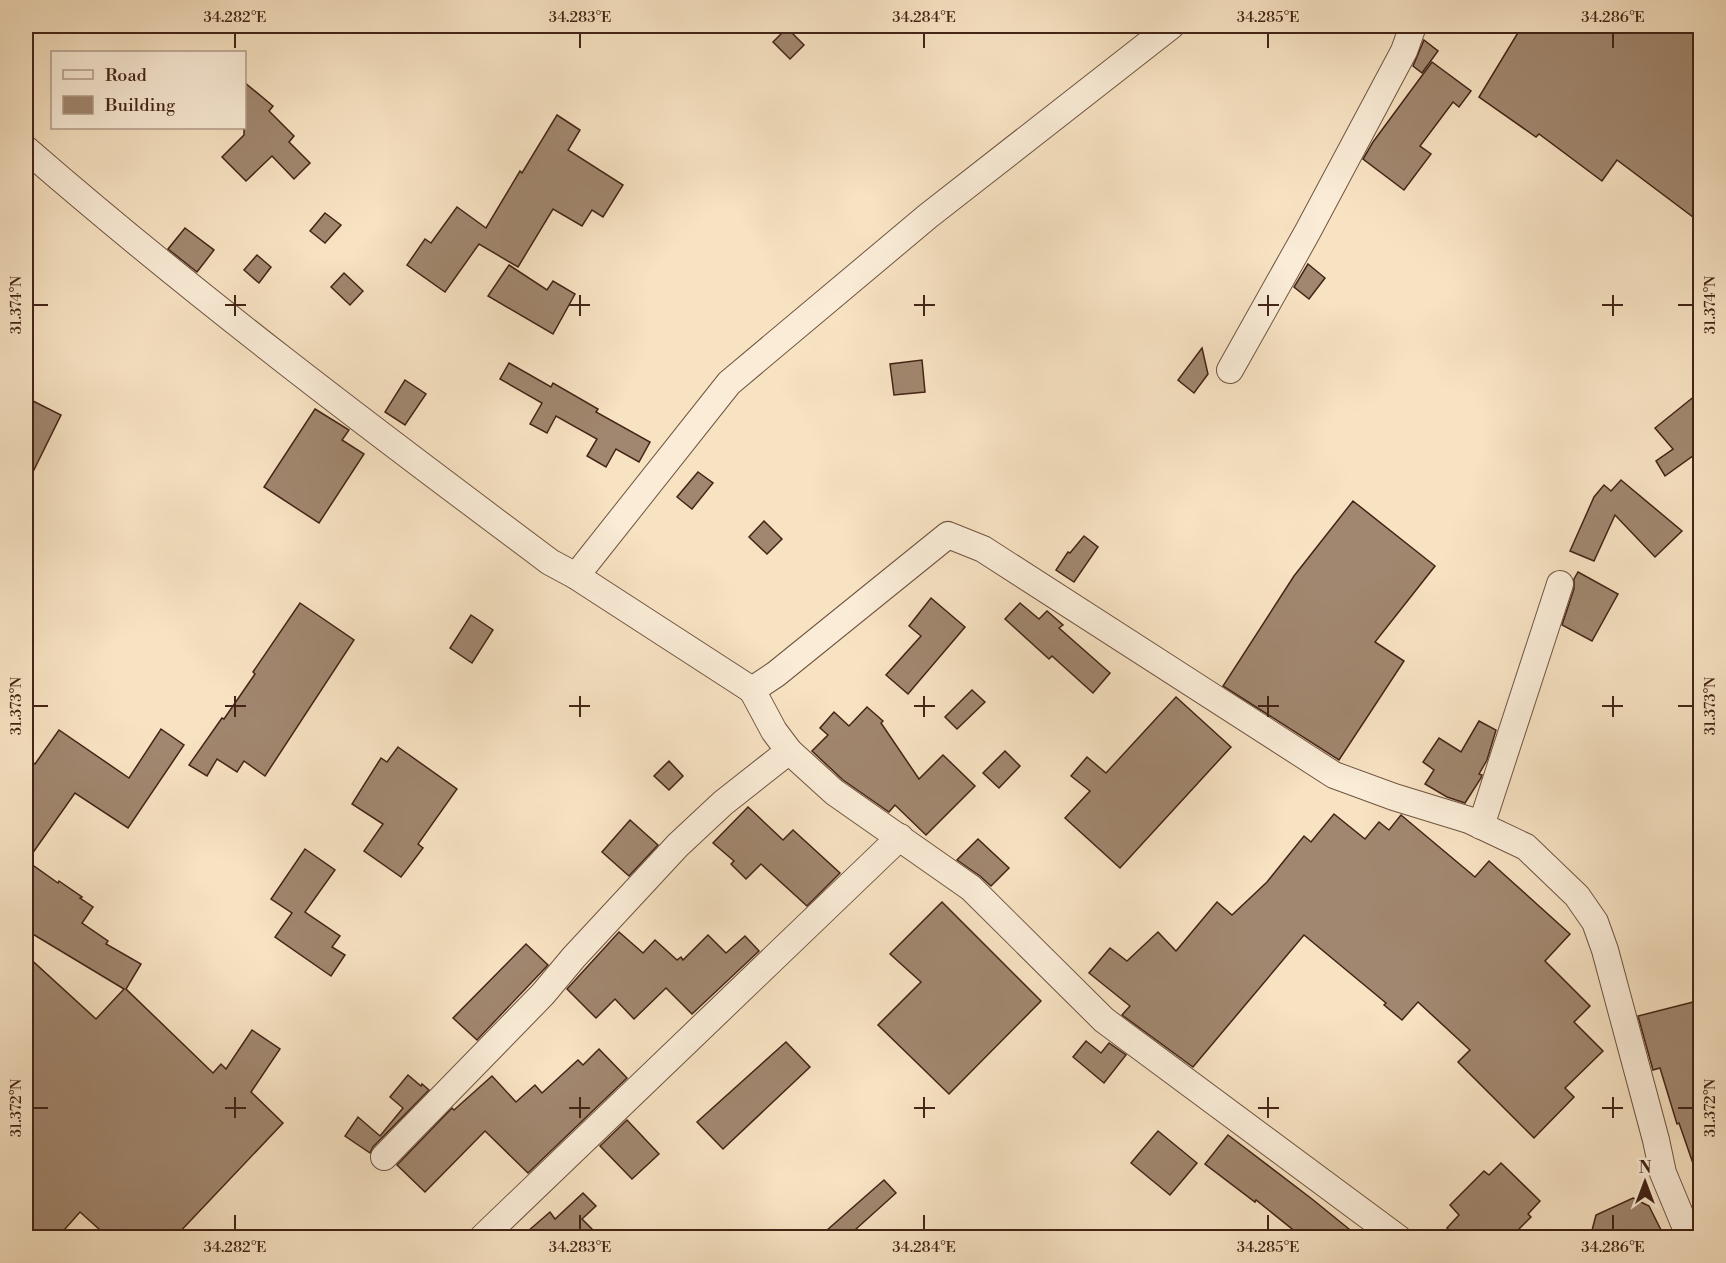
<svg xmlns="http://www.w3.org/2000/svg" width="1726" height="1263" viewBox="0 0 1726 1263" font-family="'Libre Bodoni',serif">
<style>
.building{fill:#a1876f;stroke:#432416;stroke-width:1.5}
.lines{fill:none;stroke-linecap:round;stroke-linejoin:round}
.street-casing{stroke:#705441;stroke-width:28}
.street{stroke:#faecd7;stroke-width:26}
.ticks{fill:none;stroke:#432416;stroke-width:2}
.neatline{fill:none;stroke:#432416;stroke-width:2}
.ticks-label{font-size:15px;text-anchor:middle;fill:#432416}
</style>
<rect width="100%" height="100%" fill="#f7e2c2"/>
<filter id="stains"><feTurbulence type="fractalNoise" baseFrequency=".00333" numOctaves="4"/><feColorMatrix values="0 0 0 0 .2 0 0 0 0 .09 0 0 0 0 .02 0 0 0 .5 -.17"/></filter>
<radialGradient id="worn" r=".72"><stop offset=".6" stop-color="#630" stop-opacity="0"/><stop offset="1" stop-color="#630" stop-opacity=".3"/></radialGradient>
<g class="building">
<path d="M1522 26H1701V223L1617 160 1602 181 1539 134 1536 137 1479 97Z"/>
<path d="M787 28 804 45 790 59 773 42Z"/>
<path d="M1424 40 1438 51 1422 73 1413 66Z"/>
<path d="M1432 62 1471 91 1459 107 1453 102 1420 146 1431 154 1404 190 1363 159 1373 142Z"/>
<path d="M244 82 273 106 269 111 294 136 289 142 310 163 294 179 272 156 246 181 222 157 244 135Z"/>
<path d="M557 115 580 130 568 150 623 185 603 217 592 210 582 226 553 209 518 267 479 244 445 292 407 265 425 239 431 243 457 207 486 228 520 171 522 173Z"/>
<path d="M325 213 341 225 325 243 310 231Z"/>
<path d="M185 228 214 250 197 272 168 249Z"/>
<path d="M257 255 271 267 259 283 244 270Z"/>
<path d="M1308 264 1325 278 1309 299 1294 287Z"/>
<path d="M509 265 547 290 553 281 575 294 553 334 488 296Z"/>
<path d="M344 273 363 291 350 305 331 287Z"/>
<path d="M1202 348 1208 374 1194 393 1178 380Z"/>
<path d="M922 360 925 392 894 395 890 364Z"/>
<path d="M509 363 551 387 553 383 598 409 596 412 650 442 639 462 616 449 606 467 587 456 597 439 556 416 547 433 530 424 542 403 500 379Z"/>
<path d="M405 380 426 394 405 425 385 412Z"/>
<path d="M1701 391V450L1665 476 1656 461 1673 449 1655 428Z"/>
<path d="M33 401 61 415 26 486V415Z"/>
<path d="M315 409 349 430 342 440 364 454 319 523 264 487Z"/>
<path d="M698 472 713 483 692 509 677 497Z"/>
<path d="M1621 480 1682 531 1655 557 1615 515 1594 561 1570 551 1594 497 1604 485 1611 491Z"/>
<path d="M1353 501 1435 566 1375 642 1404 661 1339 760 1223 686 1294 576Z"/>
<path d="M764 521 782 539 767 554 749 537Z"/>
<path d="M1084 536 1098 547 1074 582 1056 570 1068 552 1070 553Z"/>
<path d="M1578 572 1618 594 1592 641 1562 625 1574 589V579Z"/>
<path d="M931 598 965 627 908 694 886 675 921 636 909 626Z"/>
<path d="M300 603 354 640 265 776 244 761 237 772 217 759 207 776 189 765 222 718 224 719 255 674 253 672Z"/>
<path d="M1020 603 1039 619 1047 611 1063 625 1059 628 1110 673 1093 693 1052 656 1049 659 1005 619Z"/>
<path d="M471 615 493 630 472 663 450 648Z"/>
<path d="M972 690 985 702 957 729 945 717Z"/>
<path d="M1176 697 1231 747 1120 868 1065 818 1090 791 1071 776 1087 757 1106 773Z"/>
<path d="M867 707 883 721 881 723 919 779 943 755 975 786 926 835 895 805 889 812 843 780 812 751 828 735 820 728 834 712 849 726Z"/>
<path d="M1479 721 1496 730 1487 760 1479 774 1482 775 1481 778 1465 803 1447 797 1425 784 1434 770 1423 762 1439 738 1461 752Z"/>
<path d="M161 729 184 745 128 828 75 793 27 861 58 883 59 881 82 897 80 898 93 907 82 923 108 941 106 944 141 964 126 989 213 1073 221 1064 226 1069 252 1030 280 1049 251 1092 283 1123 174 1238H109L80 1212 57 1238H26V955L96 1019 124 989 26 930V757L35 764 59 730 129 778Z"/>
<path d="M398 747 457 789 418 844 423 848 401 877 364 851 383 824 352 804 381 758 387 762Z"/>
<path d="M1005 751 1020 766 999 788 983 773Z"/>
<path d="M669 761 683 776 669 790 654 776Z"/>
<path d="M748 807 783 840 793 830 840 873 807 906 761 864 746 879 731 864 734 861 713 843Z"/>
<path d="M1334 814 1365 839 1379 822 1389 830 1401 815 1475 877 1489 861 1570 934 1545 961 1590 1006 1574 1022 1603 1051 1565 1088 1574 1097 1534 1138 1458 1062 1470 1050 1418 1002 1402 1020 1384 1005 1386 1003 1304 935 1193 1067 1122 1015 1130 1006 1089 973 1110 948 1127 961 1158 932 1176 951 1217 902 1232 915 1267 882 1304 836 1311 842Z"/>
<path d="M630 820 658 845 629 876 602 852Z"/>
<path d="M978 839 1009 868 991 886 980 876 957 860Z"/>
<path d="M305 849 335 870 305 912 340 936 332 947 345 955 331 976 275 937 292 913 271 899Z"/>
<path d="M942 902 1041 1001 949 1094 878 1025 921 982 890 954Z"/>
<path d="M619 932 643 953 655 940 677 960 681 957 683 960 708 935 726 953 745 936 759 951 692 1014 666 988 634 1019 615 999 596 1018 567 989Z"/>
<path d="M526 944 548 965 477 1040 453 1018Z"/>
<path d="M1701 1000V1175H1697L1679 1123 1677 1124 1660 1068 1653 1070 1638 1016Z"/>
<path d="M1086 1041 1101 1053 1109 1043 1126 1055 1104 1083 1073 1057Z"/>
<path d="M786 1042 810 1067 723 1149 697 1122Z"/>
<path d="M599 1049 627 1078 528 1173 485 1131 425 1192 397 1165 452 1108 454 1110 492 1076 516 1102 535 1085 542 1093 578 1060 583 1065Z"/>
<path d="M408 1075 421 1086 422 1084 429 1090 373 1147 370 1153 345 1136 358 1117 380 1136 403 1108 390 1097Z"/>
<path d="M627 1120 659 1154 632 1179 600 1146Z"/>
<path d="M1158 1131 1197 1163 1170 1195 1131 1163Z"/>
<path d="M1228 1135 1312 1199 1360 1238H1286L1292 1229 1256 1200 1255 1202 1205 1164Z"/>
<path d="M1501 1163 1540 1201 1528 1214 1531 1217 1510 1238H1457L1447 1228 1459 1215 1450 1205 1484 1171 1489 1175Z"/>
<path d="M884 1180 896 1193 846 1238H818Z"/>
<path d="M583 1193 596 1206 582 1219 601 1238H520L550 1212 555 1219Z"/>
<path d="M1633 1198 1649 1206 1665 1238H1590L1596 1215Z"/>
</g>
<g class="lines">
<g class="street-casing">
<g id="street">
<path d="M26 149C194 295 372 429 550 562L576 576 752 690 776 674 948 535 983 549 1334 775 1394 797 1469 820 1526 847 1577 896 1595 922 1605 950 1656 1140 1663 1173 1690 1238"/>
<path d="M1230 370 1308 231 1404 51 1413 26"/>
<path d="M576 576 729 383 928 216 1171 26"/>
<path d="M752 690 774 731 789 751 834 792 971 888 1104 1020 1398 1238"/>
<path d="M1481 826 1560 584"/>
<path d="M384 1157 543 994 574 957 678 845 723 803 789 751"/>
<path d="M482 1238 900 837"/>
</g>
</g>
<use href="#street" class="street"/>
</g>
<path class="ticks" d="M235 33V48M580 33V48M924 33V48M1268 33V48M1613 33V48M235 295V316M580 295V316M924 295V316M1268 295V316M1613 295V316M33 305H48M225 305H246M569 305H590M914 305H935M1258 305H1279M1602 305H1623M1678 305H1693M235 696V717M580 696V717M924 696V717M1268 696V717M1613 696V717M33 706H48M225 706H246M569 706H590M914 706H935M1258 706H1279M1602 706H1623M1678 706H1693M235 1097V1118M580 1097V1118M924 1097V1118M1268 1097V1118M1613 1097V1118M33 1108H48M225 1108H246M569 1108H590M914 1108H935M1258 1108H1279M1602 1108H1623M1678 1108H1693M235 1215V1230M580 1215V1230M924 1215V1230M1268 1215V1230M1613 1215V1230"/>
<rect width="1726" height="1263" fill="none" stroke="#f7e2c2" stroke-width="66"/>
<rect x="51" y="51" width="195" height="78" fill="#faecd7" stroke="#b19c8a" stroke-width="1.5"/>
<rect x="63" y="70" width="30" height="9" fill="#faecd7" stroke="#b19c8a" stroke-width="1.5"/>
<text x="105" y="81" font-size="18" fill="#432416">Road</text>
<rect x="63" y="96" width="30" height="18" fill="#a1876f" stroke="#b19c8a" stroke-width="1.5"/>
<text x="105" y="111" font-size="18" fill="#432416">Building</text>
<g transform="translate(1645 1182)" stroke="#faecd7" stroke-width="4.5" paint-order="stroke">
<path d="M0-4.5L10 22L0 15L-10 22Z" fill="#432416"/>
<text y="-9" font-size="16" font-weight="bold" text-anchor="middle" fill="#432416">N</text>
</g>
<rect x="33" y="33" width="1660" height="1197" class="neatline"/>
<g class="ticks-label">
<text x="235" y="22">34.282°E</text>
<text x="580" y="22">34.283°E</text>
<text x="924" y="22">34.284°E</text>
<text x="1268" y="22">34.285°E</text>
<text x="1613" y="22">34.286°E</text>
<text transform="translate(16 305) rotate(-90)" y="5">31.374°N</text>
<text transform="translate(1710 305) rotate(-90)" y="5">31.374°N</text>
<text transform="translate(16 706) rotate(-90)" y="5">31.373°N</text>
<text transform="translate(1710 706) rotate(-90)" y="5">31.373°N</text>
<text transform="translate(16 1108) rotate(-90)" y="5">31.372°N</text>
<text transform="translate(1710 1108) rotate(-90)" y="5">31.372°N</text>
<text x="235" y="1252">34.282°E</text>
<text x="580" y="1252">34.283°E</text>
<text x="924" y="1252">34.284°E</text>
<text x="1268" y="1252">34.285°E</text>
<text x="1613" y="1252">34.286°E</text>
</g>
<rect width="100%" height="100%" filter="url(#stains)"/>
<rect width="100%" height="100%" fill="url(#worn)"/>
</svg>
